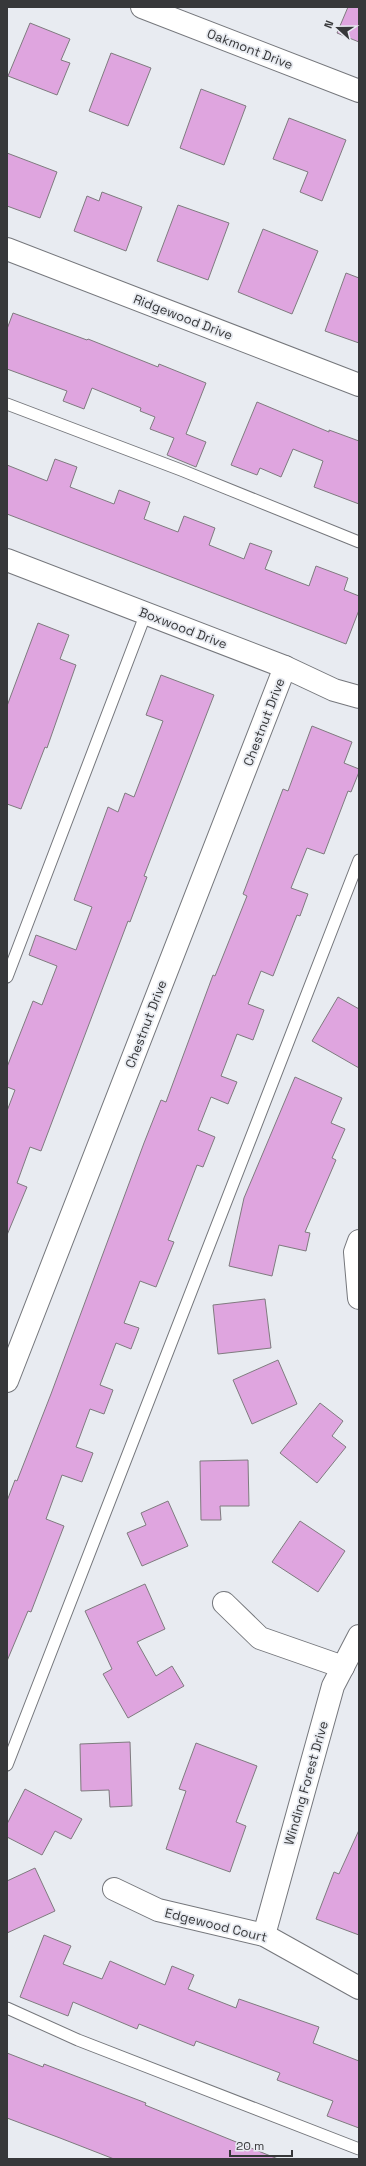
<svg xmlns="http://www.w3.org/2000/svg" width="366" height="2166" viewBox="0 0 366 2166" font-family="'Space Grotesk',sans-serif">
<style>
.building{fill:#dfa5df;stroke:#7f7b7f}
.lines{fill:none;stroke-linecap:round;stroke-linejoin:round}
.lane-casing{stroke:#75777c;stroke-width:13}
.street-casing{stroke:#75777c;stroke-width:24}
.lane{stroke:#fff;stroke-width:11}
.street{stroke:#fff;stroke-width:22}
.labels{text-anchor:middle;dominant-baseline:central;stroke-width:3.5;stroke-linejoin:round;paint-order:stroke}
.street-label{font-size:13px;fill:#37383a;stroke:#e8ebf1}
</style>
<rect width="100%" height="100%" fill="#e8ebf1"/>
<g class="building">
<path d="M348 7H359V42L337 33Z"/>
<path d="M30 23 70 39 61 60 70 63 57 95 8 76Z"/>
<path d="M111 53 151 68 128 126 89 111Z"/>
<path d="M201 89 246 106 224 165 180 148Z"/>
<path d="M289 118 346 140 322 201 300 192 308 172 273 159Z"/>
<path d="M7 153 57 172 40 218 7 206Z"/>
<path d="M102 192 142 207 126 251 74 231 87 196 99 201Z"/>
<path d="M178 205 229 223 208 280 157 261Z"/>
<path d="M263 229 318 251 292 314 238 292Z"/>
<path d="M346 273 359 278V343L325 331Z"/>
<path d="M13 313 87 340 88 339 158 367 159 364 206 383 186 434 206 442 196 467 167 455 174 438 150 429 155 417 140 411 141 408 92 388 84 409 63 401 67 391 7 369V329Z"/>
<path d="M257 402 329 432V430L359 441V504L314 487 323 461 293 449 281 477 260 468 257 475 231 465Z"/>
<path d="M55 459 77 467 70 487 114 504 119 490 150 502 144 519 178 532 184 516 215 528 209 545 244 559 250 543 272 551 265 569 309 586 316 566 348 578 344 590 359 596V610L346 644 7 514V465L47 481Z"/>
<path d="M38 623 69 635 60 659 76 665 47 748 45 747 21 809 7 804V706Z"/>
<path d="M161 675 214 695 144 876 147 877 130 922 128 921 41 1151 30 1147 17 1183 27 1187 7 1235V1111L15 1090 7 1087V1067L33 1001 42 1005 57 966 29 955 36 935 76 950 92 907 74 900 108 807 118 812 125 793 134 797 163 721 146 715Z"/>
<path d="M312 726 352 742 344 763 359 769V772L351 792 348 791 324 854 307 848 291 888 308 894 300 916 297 915 273 976 261 971 248 1004 264 1010 253 1040 237 1034 221 1076 237 1082 228 1104 211 1097 198 1130 215 1137 203 1167 197 1165 168 1240 174 1242 156 1287 140 1281 124 1323 139 1328 131 1349 116 1343 100 1385 113 1390 104 1414 90 1409 76 1447 93 1453 82 1482 62 1475 46 1519 64 1526 31 1612 28 1611 7 1661V1501L15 1480 17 1481 51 1394 144 1143 161 1100 166 1102 213 975 215 976 247 896 243 894 283 789 288 791Z"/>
<path d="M338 997 359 1009V1068L312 1041Z"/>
<path d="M295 1077 342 1098 331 1123 345 1129 332 1158 336 1160 305 1232 310 1233 306 1251 279 1245 272 1276 229 1266 244 1198Z"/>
<path d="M265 1299 271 1348 218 1354 213 1305Z"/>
<path d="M278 1360 297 1404 252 1424 233 1380Z"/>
<path d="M320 1403 343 1421 332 1436 346 1447 317 1483 280 1453Z"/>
<path d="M248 1460 249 1506H220L221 1520H201L200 1461Z"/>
<path d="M168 1501 188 1546 142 1566 127 1533 146 1525 141 1513Z"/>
<path d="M300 1521 345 1551 318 1592 272 1562Z"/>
<path d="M145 1584 165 1629 137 1642 156 1676 172 1666 184 1686 128 1718 103 1674 112 1669 85 1611Z"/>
<path d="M130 1742 132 1806 110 1807 109 1790 81 1791 80 1744Z"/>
<path d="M196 1743 257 1766 236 1822 246 1826 230 1872 166 1849 186 1791 179 1789Z"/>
<path d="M25 1789 82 1819 71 1839 55 1831 42 1855 7 1837V1824Z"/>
<path d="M359 1830V1935L316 1919 334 1872 339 1874Z"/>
<path d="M35 1868 55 1911 7 1933V1881Z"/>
<path d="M44 1935 71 1946 63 1964 102 1979 110 1961 165 1985 172 1966 194 1975 188 1989 236 2008 239 1999 319 2027 313 2043 359 2061V2128L327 2116 333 2101 277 2080 280 2073 196 2041 194 2046 139 2024 137 2029 73 2002 68 2016 20 1997Z"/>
<path d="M7 2053 43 2067 44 2064 146 2103 145 2105 278 2159H114L60 2138 7 2118Z"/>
</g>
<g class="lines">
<g class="lane-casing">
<g id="lane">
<path d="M7 404 181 470 359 542"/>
<path d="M7 977 146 613"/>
<path d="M7 1765 359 860"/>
<path d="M7 2008 78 2040 359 2149"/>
</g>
</g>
<g class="street-casing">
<g id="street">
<path d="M142 7 359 91"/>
<path d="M7 249 359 385"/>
<path d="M7 560 285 667 334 690 359 697"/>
<path d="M359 1241 355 1252 359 1298"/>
<path d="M7 1381 285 667"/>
<path d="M224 1603 260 1638 343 1667"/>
<path d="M114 1889 158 1910 264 1935 359 1988"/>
<path d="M264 1935 333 1686 359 1636"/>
</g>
</g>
<use href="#lane" class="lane"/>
<use href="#street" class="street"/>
</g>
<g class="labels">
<g class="street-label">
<text transform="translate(250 49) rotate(21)">Oakmont Drive</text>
<text transform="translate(183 317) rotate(21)">Ridgewood Drive</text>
<text transform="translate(183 628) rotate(21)">Boxwood Drive</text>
<text transform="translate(264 722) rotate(-69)">Chestnut Drive</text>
<text transform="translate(146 1024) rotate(-69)">Chestnut Drive</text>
<text transform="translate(306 1783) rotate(-74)">Winding Forest Drive</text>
<text transform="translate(216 1925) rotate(14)">Edgewood Court</text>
</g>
</g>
<rect width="366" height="2166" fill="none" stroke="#37383a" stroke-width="16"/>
<g transform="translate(338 28) rotate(291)" stroke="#e8ebf1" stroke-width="3" paint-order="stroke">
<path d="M0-3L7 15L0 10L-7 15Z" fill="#37383a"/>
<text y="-6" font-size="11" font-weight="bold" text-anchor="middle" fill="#37383a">N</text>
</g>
<path d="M230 2150v6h62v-6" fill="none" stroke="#37383a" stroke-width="2"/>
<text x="236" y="2150" font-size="12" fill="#37383a" stroke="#e8ebf1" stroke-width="3" paint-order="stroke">20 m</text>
</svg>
